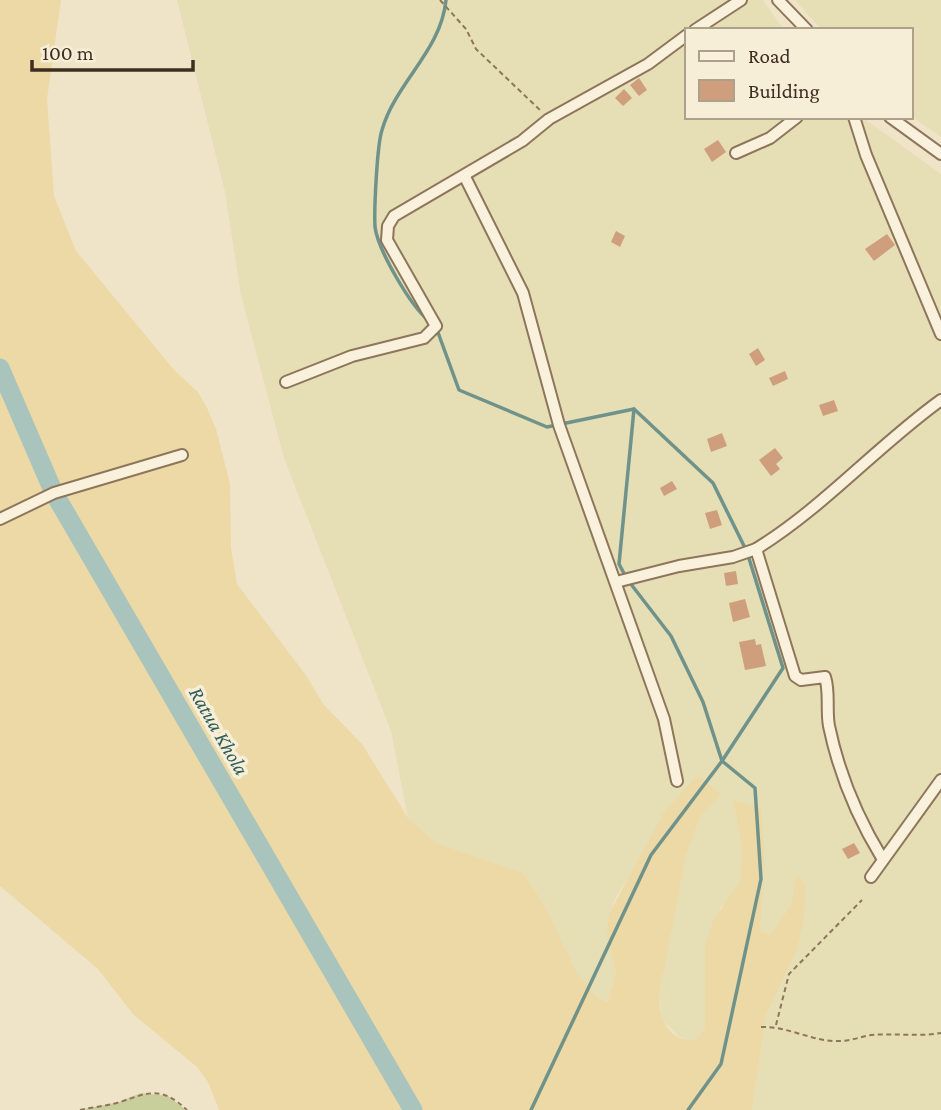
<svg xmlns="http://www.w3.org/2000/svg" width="941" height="1110" viewBox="0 0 941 1110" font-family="'Crimson Pro',serif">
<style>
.farmland{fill:#e6deb5}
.green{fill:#c9cf9b}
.sand{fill:#ecd9a5}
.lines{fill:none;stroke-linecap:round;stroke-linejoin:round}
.stream{stroke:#6f938a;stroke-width:3.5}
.river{stroke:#a9c4bc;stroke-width:19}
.building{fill:#cf9f7d}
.minor-casing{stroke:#8d765c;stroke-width:14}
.path{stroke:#8d765c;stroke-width:2;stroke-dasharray:5 3.5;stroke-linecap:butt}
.minor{stroke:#faf1dc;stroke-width:10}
.labels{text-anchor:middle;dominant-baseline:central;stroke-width:7;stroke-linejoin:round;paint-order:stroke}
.water-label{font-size:21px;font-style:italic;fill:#2f5d5a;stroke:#f7eed8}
</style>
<rect width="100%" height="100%" fill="#f0e4c8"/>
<g class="farmland">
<path d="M177 0H763L784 30H687V117H862L941 174V1110H752L766 1015 796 952V875L791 905 770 935 760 931 761 808 733 801 742 848 740 881 730 899 721 907 705 947V1029L695 1040H686L678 1036 663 1020 658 988 664 972 686 857 700 817 721 794 698 775 617 895 610 912 606 930 616 972 608 1002 596 996 577 973 544 904 523 873 437 843 408 818 391 731 284 458 241 295 225 192Z"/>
<path d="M795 0H941V137L911 116V30H822Z"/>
</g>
<path class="green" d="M141 1093 168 1096 186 1110H80L119 1102Z"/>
<path class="sand" d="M0 0H61L47 99 54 196 76 251 175 371 198 392 207 408 216 429 230 484 231 548 237 584 305 674 324 705 362 744 408 818 437 843 523 873 544 904 577 973 596 996 608 1002 616 972 606 930 610 912 664 812 698 775 721 794 700 817 686 857 664 972C654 997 659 1043 695 1040L705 1029V947L713 921 740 881 742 848 733 800 761 808 764 855 760 931 770 935 791 905 796 875 805 884 804 921 796 952 766 1015 752 1110H219L208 1082 197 1067 133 1014 98 969 0 886Z"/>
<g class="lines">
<g class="stream">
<path d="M428 320C410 305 378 250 375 227 374 210 377 145 382 130 396 82 441 51 446 0"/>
<path d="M436 327 459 390 547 427 634 409 713 483 747 552 783 668 722 761 651 855 531 1110"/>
<path d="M634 409 619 564 627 579 671 636 703 702 722 761 755 788 761 879 721 1064 688 1110"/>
</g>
<path class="river" d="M0 368 54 493 413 1110"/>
</g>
<g class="building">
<path d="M639 78 647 90 639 96 630 85Z"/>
<path d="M624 89 632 98 623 106 615 98Z"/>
<path d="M718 140 726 152 712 162 704 149Z"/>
<path d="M616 231 625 236 620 247 611 242Z"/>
<path d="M887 234 895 245 874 261 865 249Z"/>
<path d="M758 348 765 360 756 366 749 354Z"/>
<path d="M785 371 788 379 773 386 769 378Z"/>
<path d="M834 400 838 411 823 416 819 405Z"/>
<path d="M722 433 727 446 711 452 707 439Z"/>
<path d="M775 448 783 458 776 464 780 469 771 476 759 460Z"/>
<path d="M672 481 677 489 664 496 660 488Z"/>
<path d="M717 510 722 525 710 529 705 513Z"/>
<path d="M736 571 738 584 726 586 724 573Z"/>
<path d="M745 599 750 617 733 622 729 603Z"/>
<path d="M755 639 756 645 761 644 766 666 745 670 739 642Z"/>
<path d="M854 843 860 853 848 859 842 849Z"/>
</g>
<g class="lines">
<g class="minor-casing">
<g id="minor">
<path d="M778 0 807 30"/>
<path d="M695 30 741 0"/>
<path d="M854 117 866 155 941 334"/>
<path d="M890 117 941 154"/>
<path d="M736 153 770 138 797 117"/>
<path d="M465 177 523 293 559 425 664 719 677 781"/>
<path d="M286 382 352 356 424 338 436 326 387 240 388 226 394 216 522 141 549 119 648 64 687 35"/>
<path d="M0 519 54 493 182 455"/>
<path d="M616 582 679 566 733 557 756 549"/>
<path d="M882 858C857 817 839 774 829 726 826 710 830 692 825 677L801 680 795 676 756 549C823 508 877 446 941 400"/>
<path d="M871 877 941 780"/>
</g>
</g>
<g class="path">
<path d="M440 0 466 29 476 49 541 111"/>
<path d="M776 1025 789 974 862 900"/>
<path d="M761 1027C788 1026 813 1042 839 1041 850 1041 860 1037 871 1035 894 1033 918 1037 941 1033"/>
<path d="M80 1110C93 1107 107 1106 120 1102 150 1092 161 1086 187 1110"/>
</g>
<use href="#minor" class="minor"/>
</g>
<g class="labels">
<g class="water-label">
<text transform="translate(219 731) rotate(60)">Ratua Khola</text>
</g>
</g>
<rect x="685" y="28" width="228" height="91" fill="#f7eed8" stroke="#ada18e" stroke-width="2"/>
<rect x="699" y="51" width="35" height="10" fill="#faf1dc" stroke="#ada18e" stroke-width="2"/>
<text x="748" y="63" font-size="21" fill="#3d2e20">Road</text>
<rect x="699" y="80" width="35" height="21" fill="#cf9f7d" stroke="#ada18e" stroke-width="2"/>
<text x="748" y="98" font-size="21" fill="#3d2e20">Building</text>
<path d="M32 60v10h161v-10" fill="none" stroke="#3d2e20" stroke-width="3.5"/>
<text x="42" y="60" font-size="21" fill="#3d2e20" stroke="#f7eed8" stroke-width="5" paint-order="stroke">100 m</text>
</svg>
